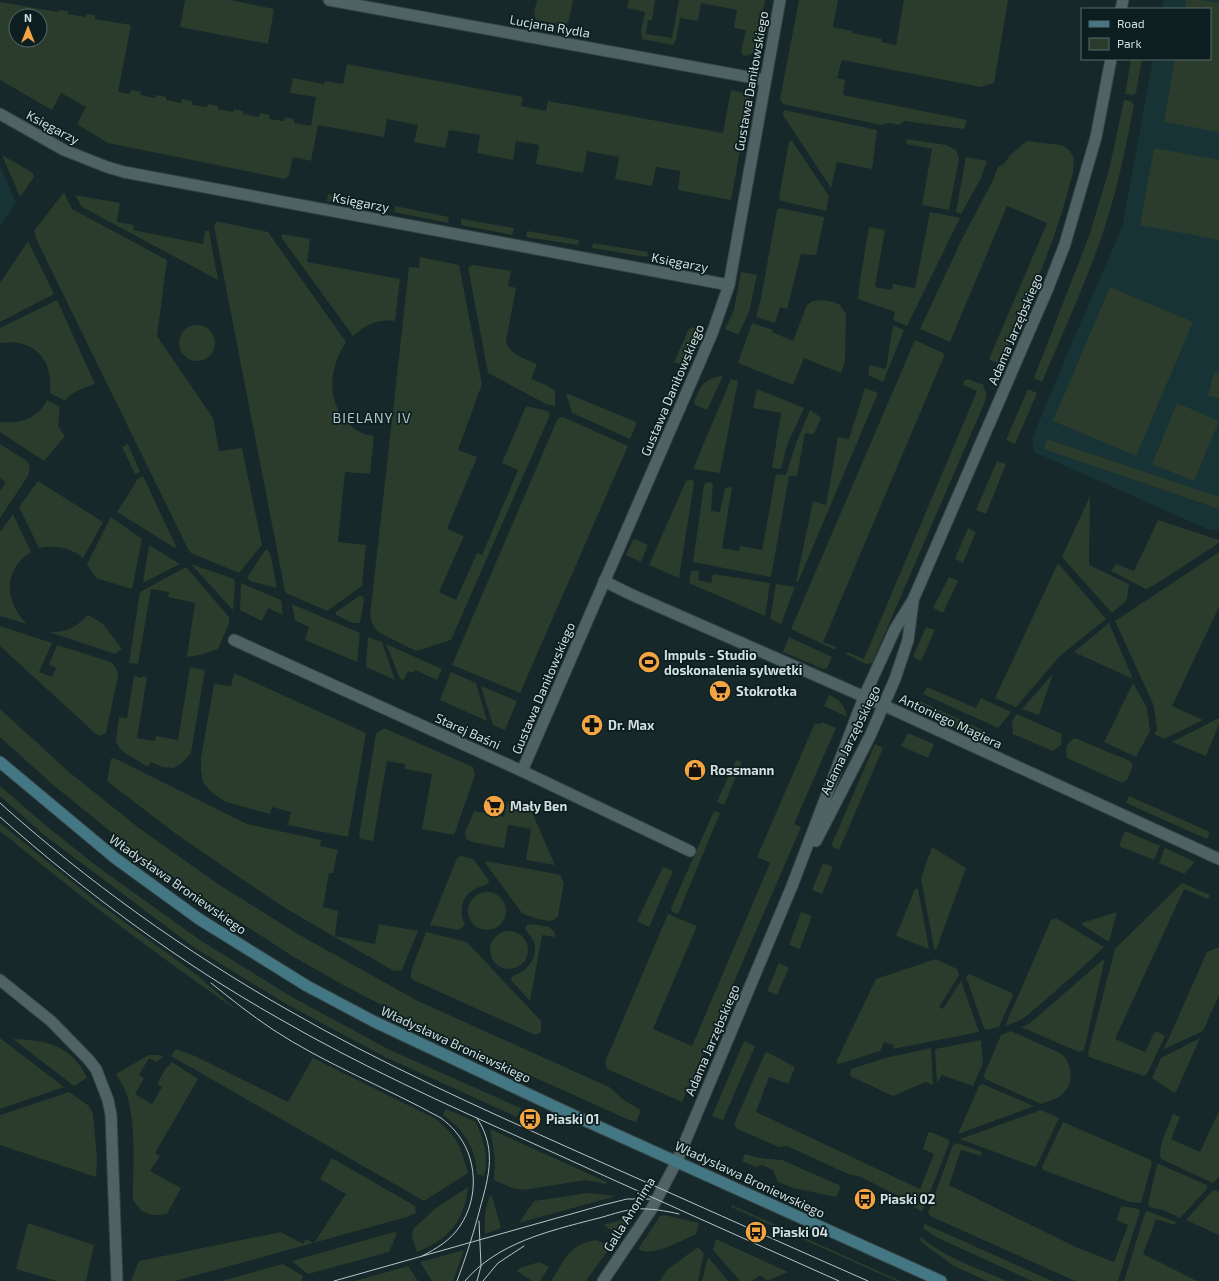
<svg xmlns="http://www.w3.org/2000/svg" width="1219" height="1281" viewBox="0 0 1219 1281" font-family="'Exo 2',sans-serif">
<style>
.built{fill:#173335}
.green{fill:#2b3b2c;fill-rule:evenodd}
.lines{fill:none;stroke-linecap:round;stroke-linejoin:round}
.minor-casing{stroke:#344243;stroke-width:13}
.tertiary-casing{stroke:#344243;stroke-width:13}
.secondary-casing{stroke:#344243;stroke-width:13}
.minor{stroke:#4f6364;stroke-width:11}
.tertiary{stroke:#4f6364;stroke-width:11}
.secondary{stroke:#437784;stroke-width:11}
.tram{stroke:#b9c5c6;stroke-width:1}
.labels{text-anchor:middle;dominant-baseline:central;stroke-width:3.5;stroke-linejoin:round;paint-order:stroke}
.street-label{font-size:13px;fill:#d3dedf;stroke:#0c1e1f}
.poi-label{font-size:13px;font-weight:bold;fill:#d3dedf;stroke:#0c1e1f;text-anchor:start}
.neighbourhood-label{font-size:14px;letter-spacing:1px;fill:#b0c6c7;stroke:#0c1e1f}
</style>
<rect width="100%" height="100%" fill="#162829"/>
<g class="built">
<path d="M1164 0H1219V531L1207 529 1034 452 1032 439 1070 347 1122 228 1153 59H1210V9H1162Z"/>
<path d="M0 165 16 203 0 226Z"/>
</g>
<g class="green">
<path d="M185 0H230L274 9 268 44 180 27Z"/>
<path d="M537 0H573L569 20 566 25 536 20 534 13Z"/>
<path d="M629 0H655L652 20H648L646 34 672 38 679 0H765L756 52 746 56 743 55 741 51 746 30 734 28 737 10 701 3 698 21 680 18 676 40 673 45 642 39 641 32 645 12 627 8Z"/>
<path d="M799 0H838L833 27 852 31V33L882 39 881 42 896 45 904 0H1008L994 83 981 87 842 60 837 78 845 80 843 95 967 120 964 129 904 121 899 125 889 123 881 125 783 104 780 99Z"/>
<path d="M1186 0H1202L1219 3V132L1164 122 1175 59H1210V9H1185Z"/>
<path d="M0 2 58 12 59 10 68 11V14L85 17 86 14 95 15V19L131 25 118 92 130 94 131 90 141 92 140 95 155 98 156 95 166 97V100L181 103 182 99 192 101V105L207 107 208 104 218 106V109L233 112 234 109 243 111V114L259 117 260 113 270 115 269 119 284 121 285 117 294 119V123L311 126 316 97 290 93 293 78 324 84 325 81 343 84 347 64 523 97 521 106 546 111 548 101 723 133 731 90 745 93 750 96 731 200 678 190 680 171 656 167 652 186 615 179 619 157 587 151 583 173 536 164 539 145 516 141 513 160 477 153 480 135 449 130 445 148 414 142 418 125 387 119 384 137 318 125 311 161 293 157 289 175 285 179 108 143 77 124 86 107 61 93 52 110 0 80ZM16 16H40V40H16Z"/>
<path d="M1131 59H1142L1136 93 1133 95 1125 94Z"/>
<path d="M1124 100 1131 101 1134 105C1125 151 1116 197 1100 241 1083 289 1062 335 1042 382L1034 378 1089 236 1109 170Z"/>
<path d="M784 110 877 130 872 169 837 162 831 188 783 115Z"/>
<path d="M907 139 946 145 956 150 959 159 949 210 922 205 932 149 906 144Z"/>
<path d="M789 141H792L829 196 826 211 781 201 779 198Z"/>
<path d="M1027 141 1061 145C1069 149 1072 153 1075 161H1073C1075 171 1070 182 1068 191 1052 251 1025 308 1001 365L989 359 1047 223 1007 206 950 342 920 329 961 241 993 180 998 167 1004 164 1010 155Z"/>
<path d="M1154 148 1219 160V240L1140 225Z"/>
<path d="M2 155 33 173 34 177 20 197Z"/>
<path d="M966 157 987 161 981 178 961 214 956 212Z"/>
<path d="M64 192 72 209 167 260 157 336 213 418 219 451 242 448 262 545 239 573 191 553 189 551 38 243 34 231Z"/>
<path d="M328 194 381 204 380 210 327 201Z"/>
<path d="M75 195 120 203 117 222 134 225 133 230 203 244 205 231H209L218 280 82 207Z"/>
<path d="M395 206 449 217 448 223 394 212Z"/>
<path d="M779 208 824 217V219L816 255 801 254 787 309 780 307 775 323 756 317 761 298 777 210Z"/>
<path d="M930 212 960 218 907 326 893 320 895 312 858 299 860 281 869 227 885 230 875 287 892 290 893 284 915 288Z"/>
<path d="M461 219 514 228 512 235 461 225Z"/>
<path d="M216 222H220L268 232 346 342C331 365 326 395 343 417 352 429 360 434 374 436L370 474 345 472 338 542 366 545 362 586 327 611 286 593 285 591 214 226Z"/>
<path d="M527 231 579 240 578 245 526 237Z"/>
<path d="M282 234 310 239 307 262 400 279 395 321C378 319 365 325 353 336L281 237Z"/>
<path d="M28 241 54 294 0 322V283Z"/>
<path d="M593 243 648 252 647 257 592 248Z"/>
<path d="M659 255 697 262 696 268 658 259Z"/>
<path d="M420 257 459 265 482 384 458 450 477 457 447 529 464 536 439 592 456 600 477 553 482 555 518 470 502 463 526 406 548 411 550 415 451 640 416 651 378 632 373 625 370 616 409 267 419 268Z"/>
<path d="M473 265 511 271 508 286 516 288 506 341C507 354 527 359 537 364L531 379 548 386 555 391V406L546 404 488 373 468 267Z"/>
<path d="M741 272 757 275 749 312 739 333 736 334 725 329 734 310Z"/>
<path d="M1110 287 1193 322 1136 456 1053 421Z"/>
<path d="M57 300 95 384C84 388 73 391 65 401L50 393C54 360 34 338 0 343V328Z"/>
<path d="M822 300 834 302 840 305 846 314 845 361 841 373 804 358 793 385 738 363 752 323 773 330 772 332 793 341 807 305 813 301Z"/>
<path d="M893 325 904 330 883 382 868 375 870 365 886 369Z"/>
<circle cx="197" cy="343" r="18"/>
<path d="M693 327 704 332 690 365 686 367 674 362 689 329Z"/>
<path d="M915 340 945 354 823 642 836 647 835 650 791 629Z"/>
<path d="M1214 372 1219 373V398L1208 396Z"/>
<path d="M723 376 707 410 695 405 694 402C701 385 703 379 723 376Z"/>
<path d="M731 379 738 381 720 473 693 469Z"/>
<path d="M968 379 984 385 983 387C988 392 986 397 984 404L872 663 866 664 846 654 847 652 864 659 977 391 963 385 964 381Z"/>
<path d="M865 388 878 393 798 582H796L813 501 826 505 838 437 849 439Z"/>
<path d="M757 389 804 408 787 445 781 469 772 468 781 413 753 408Z"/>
<path d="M1028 389 1037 393 1015 444 1006 440Z"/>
<path d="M566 393 636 422V425L630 439 572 413Z"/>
<path d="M47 400 60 407 58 426 64 435V437L44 461 0 432V422C19 424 38 419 47 400Z"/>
<path d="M1177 403 1219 421 1194 481 1152 464Z"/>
<path d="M810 410 821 418 814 434 805 433 797 476H789L771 577 693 562 704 485 707 482 713 483 711 511 720 512 725 488 732 487 722 548 739 551 740 546 762 550 776 474 786 475 796 443Z"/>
<path d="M563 417 628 446 520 693 452 665 557 420 559 418Z"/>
<path d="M1047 439 1219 497V509L1044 449Z"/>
<path d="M0 444 27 461C31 467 30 473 26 479L0 518V491L6 482 0 478Z"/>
<path d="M128 444 140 472 135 474 122 447Z"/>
<path d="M997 461 1006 464 986 514 976 510Z"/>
<path d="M143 476 176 546 175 548 117 512 136 482V480Z"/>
<path d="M690 480H693L694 483 679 578 649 565 686 481Z"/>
<path d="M38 481 103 522 83 558C70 547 55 545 39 548L19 507Z"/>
<path d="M1090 496 1089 565 1129 584 1127 600 1112 613 1062 557Z"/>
<path d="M13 514 31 552C2 570 5 602 27 624L0 616V532Z"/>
<path d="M111 517 142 539 132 589 96 578 87 564Z"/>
<path d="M1158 520 1219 540V543L1156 584 1146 589 1111 571 1116 564 1134 571Z"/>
<path d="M968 528 976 532 963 563 955 559Z"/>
<path d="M635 539 648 545 641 562 626 555 633 540Z"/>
<path d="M149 545 180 564 143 583Z"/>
<path d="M265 550H268L271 557 277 588 250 581 247 578Z"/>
<path d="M1219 552V607L1172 706 1203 720 1164 739 1154 734 1157 730 1154 706 1115 621Z"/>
<path d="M1058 563 1106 619 1060 656 1016 707 995 698Z"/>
<path d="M191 564 234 579 235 583 233 610Z"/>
<path d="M186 567 229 617V624L218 649 200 655 187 657 195 603 168 597 169 592 151 589 138 664 129 663 140 592Z"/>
<path d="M691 571H699L698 580 711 583 713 574 770 583 765 616 689 583Z"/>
<path d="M949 577 958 581 943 613 933 608Z"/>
<path d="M241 583 281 600 283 615 268 608 262 621 240 610Z"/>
<path d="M776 584 795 587 781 624 770 619Z"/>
<path d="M359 596H362L364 599 360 623H353L336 615V612Z"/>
<path d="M292 604 360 633 357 662 305 640 309 627 295 620Z"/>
<path d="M88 615 103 624 122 649 115 654 49 632C65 633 77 627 88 615Z"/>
<path d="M1109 623 1133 679 1074 652Z"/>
<path d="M0 626 52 643 39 672 52 677 56 668 49 665 57 645 111 662C115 666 118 670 118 676L106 733 100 736 96 734 0 646Z"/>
<path d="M926 627 935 630 921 661 913 657Z"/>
<path d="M368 637 382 642 395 680 366 667Z"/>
<path d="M789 637 832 657 827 668 823 669 783 652Z"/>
<path d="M386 644 442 669 437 680 415 670 413 673 408 671 404 680 400 679Z"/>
<path d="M190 667 205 670 191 753 181 764 173 768 162 767 151 762 148 767 122 751 119 747 116 741 119 717 127 718 134 676 141 678 142 676 147 677 137 738 155 741 156 736 178 740Z"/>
<path d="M451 672 476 683 487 721 440 700Z"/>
<path d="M234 673 366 733 348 837 288 825 291 812 272 807 270 814 226 802 212 793 203 782 201 771V758L214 684 231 686Z"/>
<path d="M1053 674 1039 715 1022 709Z"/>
<path d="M1133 683 1147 708 1150 731 1136 757 1104 742Z"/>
<path d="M481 686 517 701 505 730 493 725Z"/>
<path d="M927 687 976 708 981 698 1011 712 998 728 923 694Z"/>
<path d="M829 695C840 699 845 706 847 717L824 706Z"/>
<path d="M920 701 987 732 983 741 916 710Z"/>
<path d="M0 709 69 772 139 828 218 884 298 934 418 1001 609 1087 625 1101 641 1110 636 1122 629 1120 434 1032 345 986 289 954 205 899 126 844 52 784 0 737Z"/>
<path d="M1017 714 1062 734 1061 745 1053 751 1013 734 1012 721Z"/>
<path d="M1219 718V724L1206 756 1172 742Z"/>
<path d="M822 722 836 728 794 824 801 827 682 1102 607 1069 605 1062 668 914 697 926 653 1029 692 1046 770 863 757 857 815 723 820 724Z"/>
<path d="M384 728 473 767 475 775 454 835 422 829 432 774 405 769V764L387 761 373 841 362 839 359 836 376 734Z"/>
<path d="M908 733 934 744 928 758 901 746Z"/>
<path d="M1075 738 1130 761 1133 765 1127 780 1122 783 1067 758C1065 747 1066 743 1075 738Z"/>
<path d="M875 744 883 748 839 850 831 846Z"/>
<path d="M114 758 247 824 321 840 320 846 338 850 333 873H329L323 907 338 911 335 936 375 944 379 924 418 931 402 970 398 971 392 970 285 908 227 869 172 831 107 781 111 759Z"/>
<path d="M736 760 742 762 724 805 717 802Z"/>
<path d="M0 786 49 828 98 867 200 940 292 997 390 1050 521 1108 517 1117 385 1057 288 1005 195 948 44 835 0 796Z"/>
<path d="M1129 796 1210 832 1207 839 1126 803Z"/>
<path d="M508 801 531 810 555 865 526 860 531 829 508 825 504 848 472 842 466 839 465 833 474 811 504 817Z"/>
<path d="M714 811 720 813 678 914 672 912 671 908Z"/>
<path d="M0 823 97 902 197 975 238 1011C156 955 77 894 0 831Z"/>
<path d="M1125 831 1160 846 1154 860 1119 846Z"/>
<path d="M932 847 966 868 936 950 934 948 921 878Z"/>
<path d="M1165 848 1195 862 1184 874 1159 863Z"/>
<path d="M461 856 473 859 488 879 489 882C485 887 480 886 475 889 461 896 459 912 465 925L459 930 430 925 457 858Z"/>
<path d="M486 861 556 874 560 875 564 883 558 916C556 918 553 921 550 921 544 921 527 916 522 913L486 864Z"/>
<path d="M823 863 833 867 822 894 812 890Z"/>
<path d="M663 867 673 871 649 927 637 921Z"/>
<path d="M1182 883 1210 895 1208 899 1184 889 1115 1039 1145 1052 1154 1033 1156 1031 1165 1036 1147 1074 1144 1076 1089 1057 1088 1053 1115 949Z"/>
<path d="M915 889H918L929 949 896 936Z"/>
<circle cx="487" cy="911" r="19"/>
<path d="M801 912 812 916 800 949 789 945Z"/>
<path d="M1117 912 1109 942 1082 925V923Z"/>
<path d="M1056 918 1104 947 1083 967 1029 1014 1021 1020 1005 1026 1051 920Z"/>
<path d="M530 924 550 927 555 933V937L542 935 530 1001 511 980C512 974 516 975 520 973 530 967 538 954 534 943 532 937 528 933 525 929L527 925Z"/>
<circle cx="509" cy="950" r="19"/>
<path d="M426 932 467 942 541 1021V1032L535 1035 413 980 411 977V971Z"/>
<path d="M1219 947V995L1203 1031 1164 1049 1207 952Z"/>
<path d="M1105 958 1084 1050 1079 1052 1021 1027 1029 1024Z"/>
<path d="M936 959 957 969 959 975 939 1007 943 1009 961 981 979 1032 893 1049 894 1045 884 1042 880 1051 839 1064 836 1062 876 979Z"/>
<path d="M779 963 789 968 777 995 767 991Z"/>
<path d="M969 974 1012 993 1013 995 999 1027 986 1030 984 1028 966 977Z"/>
<path d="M1011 1031 1062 1054C1074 1066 1074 1087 1059 1097 1053 1100 1047 1102 1041 1104L985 1079 984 1075 1001 1035Z"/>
<path d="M0 1038 64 1087 0 1109Z"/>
<path d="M1200 1038 1176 1092H1173L1152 1078 1161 1058Z"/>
<path d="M13 1039C46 1040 72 1045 87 1078L74 1086Z"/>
<path d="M981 1040 983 1063 973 1086 942 1075 937 1083 935 1049Z"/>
<path d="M744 1041 755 1046 723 1120 712 1116Z"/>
<path d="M931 1048 933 1085 926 1082 893 1096 850 1076 851 1069 885 1058Z"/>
<path d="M176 1049 195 1056 288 1102 313 1058 436 1119C458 1138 460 1145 468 1173L424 1201 171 1056Z"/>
<path d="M767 1052 795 1067 788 1084 769 1077 756 1112 920 1189 934 1154 923 1149 928 1133 931 1132 949 1140V1144L922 1212 900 1197 861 1177 848 1174 787 1146 779 1147 737 1129 734 1124 765 1053Z"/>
<path d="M149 1055H159L163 1057 156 1062 149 1058 139 1075 144 1078 135 1094 152 1104 162 1087 157 1084 166 1068 172 1062 198 1079 155 1153 160 1156 150 1171 181 1188 167 1214C150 1217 141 1214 133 1199 133 1168 136 1129 128 1099 126 1090 121 1082 116 1074Z"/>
<path d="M982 1084 1034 1106 958 1134 979 1086Z"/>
<path d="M69 1092 89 1106 93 1114 97 1157 96 1177 0 1145V1115Z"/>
<path d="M446 1109 476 1122C484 1141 489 1156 484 1176L477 1174C476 1148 464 1130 443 1115Z"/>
<path d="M1041 1110 1059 1118 1037 1165 1035 1167 960 1139Z"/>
<path d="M1219 1111V1177L1213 1183 1161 1159C1157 1148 1169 1125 1173 1114L1180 1117 1171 1139 1200 1152Z"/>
<path d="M1063 1122 1151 1160 1152 1163 1141 1203 1130 1202 1043 1170 1042 1167Z"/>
<path d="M490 1129 607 1182 606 1184 586 1180 523 1190 512 1188 494 1180 495 1159Z"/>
<path d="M957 1143 982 1152 981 1156 961 1150 949 1185 1076 1247 1114 1262 1128 1225 1116 1220 1121 1207 1122 1206 1138 1209 1140 1211 1118 1281H1075L930 1216 928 1213 953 1145Z"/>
<path d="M745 1154 760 1158 782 1160 841 1186 836 1197 793 1188 778 1182 773 1170 762 1165 756 1167 742 1161Z"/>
<path d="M332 1158 415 1206 416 1213 407 1217 175 1281H131L139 1261 281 1232 303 1244 306 1239 314 1243 346 1194 320 1179Z"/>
<path d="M1159 1164 1207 1185V1189L1180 1218 1163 1210 1149 1207 1148 1204 1157 1165Z"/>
<path d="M468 1187C464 1222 449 1239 417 1252 415 1244 409 1235 414 1228L436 1208Z"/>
<path d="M1215 1190 1219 1192V1235L1186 1220 1212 1191Z"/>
<path d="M588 1193 616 1196 519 1223 534 1201Z"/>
<path d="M490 1195 492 1196 501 1228 485 1234C484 1220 485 1208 490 1195Z"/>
<path d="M732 1205 900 1281H896L731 1207Z"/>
<path d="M1147 1211 1176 1222 1175 1225 1156 1219 1143 1254 1197 1281H1124L1145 1213Z"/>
<path d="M664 1215 699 1223 696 1234C683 1240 651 1258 638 1249L660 1216Z"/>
<path d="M629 1218 631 1219 620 1236 603 1225Z"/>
<path d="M28 1223 94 1245 86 1281H57L16 1269Z"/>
<path d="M925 1224 1052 1281H1032L936 1237 923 1228Z"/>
<path d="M394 1232 397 1233 389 1252 308 1274 292 1261Z"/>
<path d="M920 1236C944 1258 978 1268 1007 1281H987L954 1266 921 1242Z"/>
<path d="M716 1239 788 1272 767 1281 763 1277 759 1276 752 1281H740L713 1250Z"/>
<path d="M596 1240 611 1246 586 1281H551C565 1260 569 1244 596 1240Z"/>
<path d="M698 1247 704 1253 698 1281H660L667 1270Z"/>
<path d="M464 1250 453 1281H432L420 1262Z"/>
<path d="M708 1257 728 1281H702Z"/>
<path d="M539 1262 549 1267 540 1281H532L517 1271 520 1268Z"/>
<path d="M283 1264 303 1276 302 1281H221Z"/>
<path d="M408 1266 418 1281H355Z"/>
</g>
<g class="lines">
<g class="minor-casing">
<g id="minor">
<path d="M329 0 765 80"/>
<path d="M0 114 64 150 107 167 124 172 729 285"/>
<path d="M604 581 630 594 883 705 1219 859"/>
<path d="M234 640 522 771 690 851"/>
<path d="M522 771 702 357 713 331 729 285 780 0"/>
<path d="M0 980 51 1021 88 1059 96 1069 108 1100 111 1115 117 1281"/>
</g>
</g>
<g class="tertiary-casing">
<g id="tertiary">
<path d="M1121 9 1123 0"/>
<path d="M816 841 870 736 895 679 908 640 913 602"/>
<path d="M603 1281 651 1210 677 1161 792 886 864 697 895 629 913 600 1048 288 1065 244 1096 137 1111 59"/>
</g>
</g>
<g class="secondary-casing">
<path id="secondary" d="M0 762 115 858 199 919 307 986 375 1022 575 1116 941 1281"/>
</g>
<use href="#minor" class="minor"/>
<use href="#tertiary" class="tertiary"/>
<use href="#secondary" class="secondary"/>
<g class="tram">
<path d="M0 803C87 881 186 952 288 1010 380 1063 478 1107 576 1151 673 1194 770 1238 868 1281"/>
<path d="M0 817C86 893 179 962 278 1018 359 1065 445 1104 530 1142 633 1189 736 1235 839 1281"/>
<path d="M211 983C231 999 251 1015 272 1029 325 1064 385 1087 441 1118 446 1122 451 1126 455 1131 478 1157 479 1198 460 1226 451 1240 436 1249 422 1256"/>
<path d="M334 1281 603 1205 627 1199H650"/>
<path d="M457 1281C465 1260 472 1238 478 1216 487 1181 499 1152 477 1118"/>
<path d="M465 1281C497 1243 549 1231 595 1219 608 1216 623 1210 636 1209 648 1208 667 1211 679 1214"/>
<path d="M477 1281 481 1266 479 1221"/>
<path d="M483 1281 498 1263 524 1246"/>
</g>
</g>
<defs>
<g id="stadium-disc" transform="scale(1.15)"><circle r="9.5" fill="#f3a443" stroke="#0c1e1f"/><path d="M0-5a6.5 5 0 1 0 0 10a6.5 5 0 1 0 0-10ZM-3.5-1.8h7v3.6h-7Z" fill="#111"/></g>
<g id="supermarket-disc" transform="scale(1.15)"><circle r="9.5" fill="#f3a443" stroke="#0c1e1f"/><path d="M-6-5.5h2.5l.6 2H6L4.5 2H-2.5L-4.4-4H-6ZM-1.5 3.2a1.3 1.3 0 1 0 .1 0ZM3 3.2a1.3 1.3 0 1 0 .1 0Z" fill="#111"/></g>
<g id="pharmacy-disc" transform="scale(1.15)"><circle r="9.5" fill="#f3a443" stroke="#0c1e1f"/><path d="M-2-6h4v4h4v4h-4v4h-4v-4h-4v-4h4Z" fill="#111"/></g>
<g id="shop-disc" transform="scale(1.15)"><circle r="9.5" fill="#f3a443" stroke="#0c1e1f"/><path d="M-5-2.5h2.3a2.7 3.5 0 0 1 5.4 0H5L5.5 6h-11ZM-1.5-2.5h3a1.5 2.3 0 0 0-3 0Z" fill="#111"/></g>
<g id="bus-disc" transform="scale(1.15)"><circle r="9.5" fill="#f3a443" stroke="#0c1e1f"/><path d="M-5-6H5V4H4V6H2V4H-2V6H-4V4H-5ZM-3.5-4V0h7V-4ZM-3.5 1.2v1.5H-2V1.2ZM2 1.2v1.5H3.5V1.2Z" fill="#111"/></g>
</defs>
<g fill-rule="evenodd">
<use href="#stadium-disc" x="649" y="662"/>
<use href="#supermarket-disc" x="720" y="691"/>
<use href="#pharmacy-disc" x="592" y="725"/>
<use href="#shop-disc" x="695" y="770"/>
<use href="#supermarket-disc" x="494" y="806"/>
<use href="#bus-disc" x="530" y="1119"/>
<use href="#bus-disc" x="865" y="1199"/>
<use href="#bus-disc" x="756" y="1232"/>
</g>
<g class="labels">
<g class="street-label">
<text transform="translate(550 26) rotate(10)">Lucjana Rydla</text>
<text transform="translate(751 81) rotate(-80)">Gustawa Daniłowskiego</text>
<text transform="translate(53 127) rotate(28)">Księgarzy</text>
<text transform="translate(361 202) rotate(11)">Księgarzy</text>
<text transform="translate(680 262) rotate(11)">Księgarzy</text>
<text transform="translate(1015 329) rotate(-67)">Adama Jarzębskiego</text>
<text transform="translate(672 390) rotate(-67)">Gustawa Daniłowskiego</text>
<text transform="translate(543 688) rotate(-67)">Gustawa Daniłowskiego</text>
<text transform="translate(951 721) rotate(25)">Antoniego Magiera</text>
<text transform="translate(468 731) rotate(24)">Starej Baśni</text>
<text transform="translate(850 740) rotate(-64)">Adama Jarzębskiego</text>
<text transform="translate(178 884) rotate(35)">Władysława Broniewskiego</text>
<text transform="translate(712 1040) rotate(-67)">Adama Jarzębskiego</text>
<text transform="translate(456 1044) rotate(25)">Władysława Broniewskiego</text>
<text transform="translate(750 1179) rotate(25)">Władysława Broniewskiego</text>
<text transform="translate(629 1214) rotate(-58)">Galla Anonima</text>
</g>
<g class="poi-label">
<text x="664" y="655">Impuls - Studio<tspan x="664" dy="15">doskonalenia sylwetki</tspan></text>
<text x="736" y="691">Stokrotka</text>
<text x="608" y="725">Dr. Max</text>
<text x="710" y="770">Rossmann</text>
<text x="510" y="806">Mały Ben</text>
<text x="546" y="1119">Piaski 01</text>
<text x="880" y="1199">Piaski 02</text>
<text x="772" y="1232">Piaski 04</text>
</g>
<g class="neighbourhood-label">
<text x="372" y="417">BIELANY IV</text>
</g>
</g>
<rect x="1081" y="8" width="130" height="52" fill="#0c1e1f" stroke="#5c6b6c"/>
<rect x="1089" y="21" width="20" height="6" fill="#437784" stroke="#5c6b6c"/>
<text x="1117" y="28" font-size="12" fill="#d3dedf">Road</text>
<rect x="1089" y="38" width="20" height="12" fill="#2b3b2c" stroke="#5c6b6c"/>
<text x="1117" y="48" font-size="12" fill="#d3dedf">Park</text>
<g transform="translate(28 28)"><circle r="19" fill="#0c1e1f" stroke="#5c6b6c"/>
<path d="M0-3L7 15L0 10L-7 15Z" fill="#f3a443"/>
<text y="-6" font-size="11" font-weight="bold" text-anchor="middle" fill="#d3dedf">N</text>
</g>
</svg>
